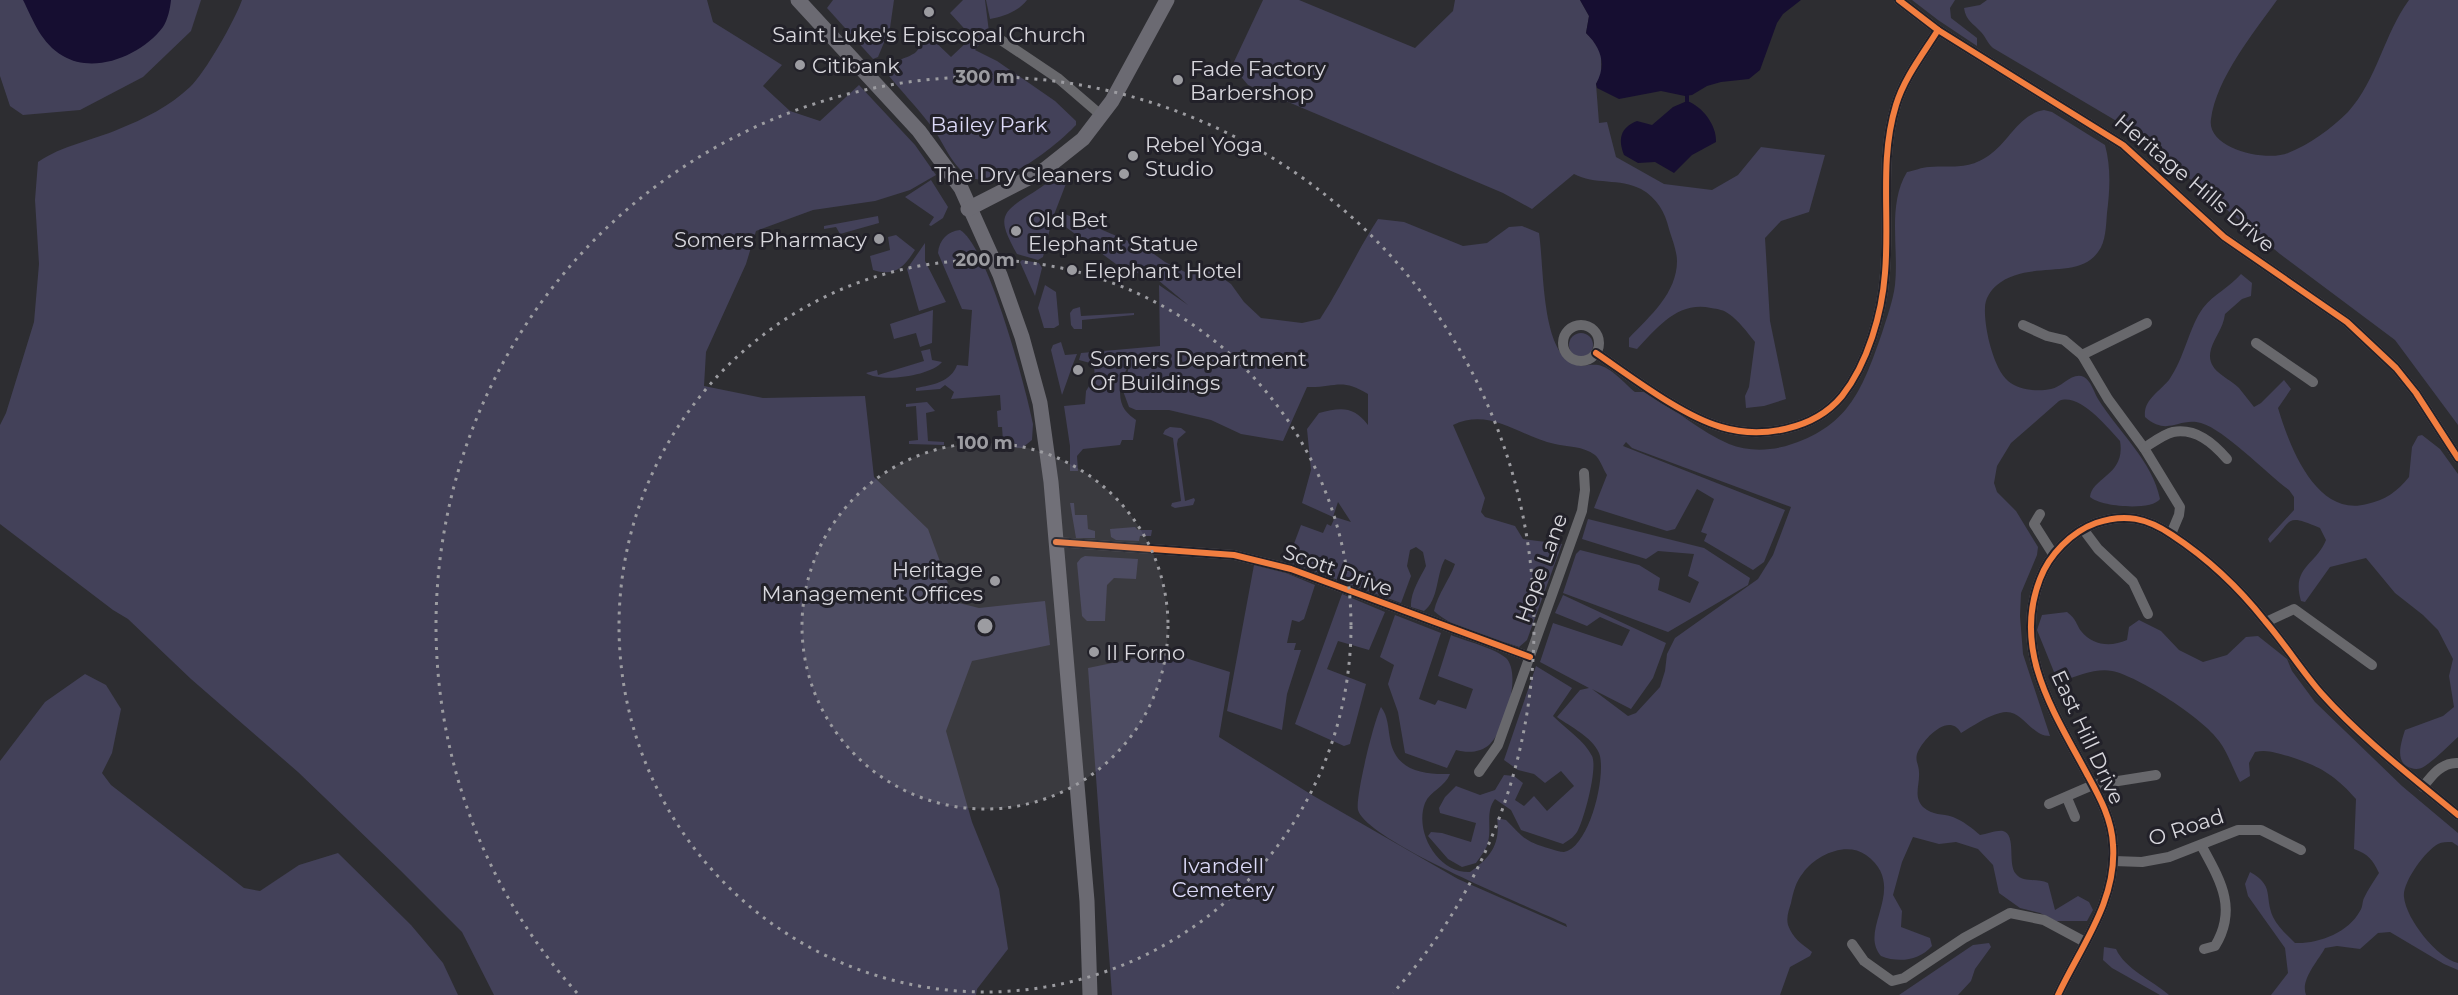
<svg xmlns="http://www.w3.org/2000/svg" width="2458" height="995" viewBox="0 0 2458 995" font-family="Montserrat,sans-serif">
<style>
.green{fill:#434159}
.water{fill:#160e31}
.lines{fill:none;stroke-linecap:round;stroke-linejoin:round}
.stream{stroke:#160e31;stroke-width:4}
.minor{stroke:#68686c;stroke-width:10}
.primary{stroke:#6b6a72;stroke-width:15}
.cycleway-casing{stroke:#222129;stroke-width:10}
.cycleway{stroke:#f27e40;stroke-width:6}
.ring{fill:none;stroke:#9c9ca1;stroke-width:3;stroke-dasharray:3 6}
.poi-dot{fill:#9c9ca1;stroke:#222129;stroke-width:2}
.labels{text-anchor:middle;dominant-baseline:central;stroke-width:6;stroke-linejoin:round;paint-order:stroke}
.poi-label{font-size:21px;fill:#d8d7dd;stroke:#222129;text-anchor:start}
.park-label{font-size:21px;fill:#dbd9f7;stroke:#222129}
.street-label{font-size:21px;fill:#d8d7dd;stroke:#222129}
.centre{fill:#9c9ca1;stroke:#222129;stroke-width:3}
.ring-label{font-size:18px;text-anchor:middle;font-weight:bold;fill:#9c9ca1;stroke:#222129;stroke-width:6;stroke-linejoin:round;paint-order:stroke}
</style>
<rect width="100%" height="100%" fill="#2d2d31"/>
<g class="green">
<path d="M0 0H201L191 31 143 77 80 110 23 115 10 106 0 76Z"/>
<path d="M242 0H707L713 22 782 65 763 86 790 111 820 121 859 85 915 145 936 175 910 190 875 201 813 210 756 231 746 264 706 352 704 386 763 398 865 396 874 477 928 529 955 602 979 608 1045 601 1050 645 972 661 946 731 972 822 999 889 1008 949 977 989 976 995H494L462 932 400 870 298 772 191 679 128 619 113 610 0 524V425L6 413 34 322 39 264 35 200 38 162C63 145 91 141 119 129 144 119 170 106 190 87 205 73 235 20 242 0Z"/>
<path d="M833 0H894L890 28 878 57 873 59 827 8Z"/>
<path d="M963 0H985L989 32 975 50 997 61 1055 101 1076 121V125C1056 146 996 196 967 175 950 163 944 143 932 127 917 107 900 90 885 71 892 59 906 60 916 52 921 47 922 40 928 35L951 57 972 37 950 13Z"/>
<path d="M986 0H1027C1019 11 1003 17 990 19Z"/>
<path d="M1263 0H1299L1415 48 1453 11 1455 0H1580L1589 16 1586 33 1597 44 1601 55V75L1596 84 1599 123 1607 122 1616 157 1664 184 1712 190 1738 175 1761 147 1825 155 1809 212 1781 221 1765 238 1770 321 1786 399 1764 406 1746 408 1745 396 1749 387 1755 342C1747 332 1739 321 1729 314 1724 310 1718 309 1711 308 1678 301 1658 327 1637 349L1629 347V338C1650 316 1677 293 1677 261 1677 251 1672 239 1669 229 1665 212 1657 198 1641 189 1620 178 1594 185 1574 174L1532 209 1503 193 1248 85 1232 66Z"/>
<path d="M1912 0H1955L1950 8 1951 18 1977 38V46L1938 20Z"/>
<path d="M1987 0H2277C2254 32 2216 79 2211 119 2206 149 2267 162 2288 153 2309 145 2332 128 2348 112 2377 80 2384 34 2409 0H2458V425L2395 340 2280 254 2130 129 1993 48C1987 43 1986 37 1981 32 1973 23 1966 21 1964 8L1980 5Z"/>
<path d="M2044 110 2052 112 2105 145C2111 167 2110 189 2107 213 2106 225 2106 242 2098 252 2078 281 2028 259 1997 285 1990 291 1985 299 1985 308 1984 327 1993 368 2008 381 2019 390 2037 392 2051 389 2062 387 2073 371 2084 377 2091 381 2094 392 2098 399 2118 431 2153 462 2160 499 2152 511 2101 507 2090 497 2092 477 2126 475 2120 441 2108 428 2079 392 2059 401L2011 443 1997 466 1994 483 1997 492 2016 511 2038 547 2037 555 2021 593 2020 616 2023 654 2050 736C2029 736 2022 706 2000 713 1987 716 1973 726 1961 733 1949 711 1922 740 1917 754 1915 761 1919 765 1919 772 1920 785 1913 796 1923 807 1933 816 1942 813 1953 817 1963 821 1972 828 1980 835 1987 834 1997 830 2003 831 2017 835 2007 864 2016 874 2023 883 2038 878 2048 883L2055 910 2078 896 2089 902 2093 910 2087 921H2056L2040 913 2020 908 1999 893 1993 865 1978 849 1956 842 1939 844 1913 837 1902 862 1893 895 1902 911 1901 927 1930 938 1932 946C1919 961 1898 963 1881 956 1857 929 1910 887 1866 855 1846 841 1816 855 1803 873 1796 881 1793 893 1791 903 1789 910 1786 917 1788 925 1793 939 1801 943 1812 952L1810 956 1790 967 1780 995H1112L1088 668 1156 654 1176 655 1230 672 1219 737 1312 795 1458 879 1567 927 1566 924C1530 907 1368 842 1358 810 1355 798 1374 720 1381 707 1388 716 1388 727 1390 739 1395 770 1422 775 1450 774 1445 787 1430 791 1425 803 1414 832 1438 873 1470 872 1490 858 1501 844 1497 818L1506 820C1525 839 1524 841 1551 849 1555 850 1560 852 1564 852 1590 847 1607 773 1599 753 1592 737 1571 727 1557 717L1580 690 1589 688 1540 662 1553 623 1622 646 1630 630 1600 617 1587 626 1555 613 1563 595 1666 643 1653 678 1631 709 1592 689 1628 716 1636 713 1660 687 1665 671 1667 654 1675 638 1758 579 1773 555 1791 507 1632 448 1626 442 1623 446 1785 510 1764 562 1753 570 1704 541 1707 534 1701 532 1714 499 1697 489 1675 529 1667 531 1594 508 1607 475C1603 469 1600 459 1595 455 1583 446 1568 447 1555 444 1520 437 1491 407 1453 425L1485 498 1481 512 1485 517 1515 526 1523 539 1562 544 1527 640 1519 647C1493 638 1453 629 1434 611 1438 593 1449 581 1455 564L1445 559C1436 574 1439 600 1424 611L1411 607C1410 593 1420 578 1426 566L1423 552 1416 547 1410 550 1407 566 1411 576 1401 603 1292 563 1289 557 1301 525 1323 533 1327 524 1331 526 1335 517 1351 522 1338 502 1333 517 1302 503 1311 470 1307 429 1319 413C1341 407 1354 406 1368 425V394C1341 377 1335 388 1307 387L1283 441 1241 434 1211 420 1169 410H1136L1129 407 1123 391 1130 362 1140 354C1125 364 1113 393 1125 410 1128 414 1132 417 1136 420L1133 440H1122L1120 445 1083 449 1077 456 1078 471H1070V446L1064 406 1085 404 1086 391 1091 383 1095 382 1094 364 1079 360 1081 353 1160 346 1159 285 1188 305 1158 280 1120 267 1063 225 1065 214 1147 249 1165 262 1189 274 1211 270 1231 284 1244 302 1261 318 1302 323 1320 319C1341 287 1357 251 1378 219L1404 222 1463 246 1487 243 1509 227 1522 226 1539 233C1544 265 1541 348 1572 363 1583 368 1587 364 1598 365 1611 367 1625 384 1635 392H1649C1674 409 1701 432 1729 444 1748 452 1773 451 1792 444 1850 425 1863 387 1882 333 1887 317 1893 301 1895 285 1899 248 1887 205 1907 172 1914 171 1922 167 1929 167 1955 165 1969 171 1992 153 2010 139 2020 114 2044 110Z"/>
<path d="M1062 176 1067 181 1052 220 1043 257 1038 260 1017 254C997 218 999 213 1034 192 1043 186 1052 179 1062 176Z"/>
<path d="M931 180 948 207 943 218 931 226 929 225 934 217 905 197Z"/>
<path d="M878 216 879 223 840 234 836 227 824 229V226Z"/>
<path d="M960 230C988 246 1026 389 1033 424L1032 440 1022 448 995 447 999 445V442L1003 441 1002 427H998L997 411 1001 410 1000 395 951 399 954 392 945 385 940 389 916 391V388C932 385 951 382 957 365L968 366 972 310 962 309 938 253C939 240 948 231 960 230Z"/>
<path d="M896 235 915 250C904 267 895 277 873 270L870 256 890 250 888 237Z"/>
<path d="M925 243V261L946 302 919 311 907 269Z"/>
<path d="M1022 260 1039 263 1042 268 1035 296 1020 262Z"/>
<path d="M2241 274 2252 283 2251 296 2242 299 2225 314C2223 329 2215 336 2211 349 2205 371 2227 376 2239 388 2244 394 2249 401 2254 407L2261 403 2284 380 2291 389 2278 408C2289 445 2316 518 2367 504 2385 500 2397 492 2409 477L2412 447 2418 436 2422 435 2440 449 2458 474V737C2447 747 2437 758 2425 766 2421 769 2416 770 2411 768 2394 763 2401 743 2405 730L2443 716 2454 707 2449 676 2453 659 2438 630 2423 615 2395 593 2366 558 2330 567 2305 602 2301 601C2291 567 2316 565 2326 540L2320 528C2284 513 2294 520 2270 543L2268 539 2270 536 2294 510V497L2289 490C2266 473 2225 430 2201 423 2178 417 2168 437 2145 417 2143 400 2159 392 2169 380 2185 357 2189 327 2203 308 2214 294 2230 287 2241 274Z"/>
<path d="M1045 285 1056 292 1059 325 1054 328H1044L1038 308Z"/>
<path d="M1080 307 1081 316 1134 313V315L1082 320V329H1074L1071 325 1070 313 1073 309Z"/>
<path d="M933 310 932 343 920 347 916 333 894 339 890 324Z"/>
<circle cx="1581" cy="345" r="12"/>
<path d="M1061 342 1065 355 1077 354C1071 368 1067 382 1062 395L1051 350 1053 345Z"/>
<path d="M930 349 932 360 942 362C931 376 881 383 866 373L877 370 878 375 924 361 921 351Z"/>
<path d="M927 402 935 411 926 413 928 441 944 442V445L909 444V441L918 440 916 406 906 407V404Z"/>
<path d="M1170 427 1181 428 1186 432 1178 439 1177 444 1185 501 1194 498 1195 500 1193 505 1175 508 1171 506 1172 503 1181 501 1173 438 1163 434 1165 430Z"/>
<path d="M1070 503H1074L1075 515H1087L1088 529 1095 531V538H1076Z"/>
<path d="M1588 519 1704 548 1750 578 1748 585 1668 632 1563 593 1576 554 1580 550 1639 565 1660 578 1658 590 1690 603 1699 582 1688 576 1694 554 1658 551 1646 559 1582 539Z"/>
<path d="M1135 527 1138 530H1152L1151 536H1140L1139 541 1116 540 1111 537 1110 529Z"/>
<path d="M1085 556 1138 559 1136 579 1114 578 1107 585 1105 621H1087L1082 616 1077 563 1081 558Z"/>
<path d="M1254 565 1286 573 1315 585 1304 619 1299 622 1292 620 1287 643H1296L1294 650H1301L1287 694 1282 730 1227 711Z"/>
<path d="M1342 594 1385 612 1369 650 1338 641 1327 669 1366 684 1350 744 1344 746 1295 724Z"/>
<path d="M2067 612C2077 620 2075 622 2081 631 2093 646 2111 647 2127 640L2129 627 2139 620 2161 631 2179 650 2203 662 2227 655 2246 637 2258 636 2287 659 2292 671 2315 702 2402 786 2458 833V846L2452 842C2447 842 2442 842 2438 844 2425 851 2402 883 2404 897 2406 919 2437 958 2458 963V970L2444 964 2390 932 2378 933 2360 949 2337 946 2325 948C2318 961 2300 980 2306 995H2271L2288 973 2285 948 2248 896 2245 884 2250 872C2275 886 2264 896 2273 917 2278 927 2287 935 2295 943 2318 944 2348 933 2360 911 2363 907 2362 902 2364 898 2368 889 2374 881 2379 873 2373 860 2368 854 2354 849L2356 799C2334 774 2319 766 2288 756 2276 753 2267 749 2255 752L2249 763 2250 776 2240 782C2233 769 2228 753 2219 741 2204 719 2138 676 2112 671 2096 668 2077 676 2063 681L2054 672 2037 630 2042 615Z"/>
<path d="M1395 615 1441 633 1419 699 1435 705 1438 700 1466 709 1473 689 1438 676 1451 635C1465 641 1495 648 1506 658 1522 674 1505 730 1490 744 1481 753 1467 753 1456 750L1447 768 1405 753 1398 712 1388 684 1394 665 1380 657Z"/>
<path d="M1536 666 1572 688 1553 716C1566 729 1584 740 1592 756 1598 768 1584 820 1577 832 1573 838 1569 840 1563 844L1521 830 1511 810 1495 799C1485 812 1492 827 1488 842 1487 849 1480 857 1476 863L1462 867 1448 859 1428 836 1431 832 1442 833 1471 842 1476 823 1440 813 1439 808 1445 797 1456 786 1480 795 1495 790 1504 775 1514 776 1523 783 1515 800 1524 806 1534 796 1547 811 1574 786 1561 771 1545 783 1534 774 1518 770 1504 760Z"/>
<path d="M85 674 106 685 121 709 112 753 102 773 111 785 244 888 260 891 299 865 338 853 411 925 443 963 458 995H0V761L45 702Z"/>
<path d="M1989 943 1991 947 1975 969 1971 981 1958 995H1899L1973 945Z"/>
<path d="M2104 947 2116 949C2125 969 2152 980 2169 995H2160L2112 968 2103 960Z"/>
</g>
<g class="water">
<path d="M23 0H171C170 9 168 19 163 27 142 55 95 75 63 56 41 43 34 22 23 0Z"/>
<path d="M1580 0H1801L1783 14 1777 23 1760 70 1749 79 1721 82 1707 86 1692 95 1685 96 1661 91 1619 99 1597 88 1596 84C1607 64 1601 48 1586 33L1589 16Z"/>
<path d="M1687 101C1702 106 1717 125 1716 142L1692 155 1674 173 1655 162 1638 163 1624 155C1618 139 1620 128 1637 121L1652 125 1673 107Z"/>
</g>
<g class="lines">
<path class="stream" d="M1687 101V96"/>
<g class="minor">
<path d="M1899 0 1938 30 2123 145 2224 237 2347 322 2396 368 2416 393 2458 458"/>
<path d="M998 38 1059 79 1102 116"/>
<path d="M2023 325 2047 336 2064 340 2082 355 2108 399 2144 448 2180 507 2179 515 2171 534"/>
<circle cx="1581" cy="343" r="18"/>
<path d="M2256 343 2313 382"/>
<path d="M1596 353C1630 376 1682 416 1721 427 1761 439 1814 430 1842 396 1868 363 1882 313 1885 273 1890 217 1879 160 1896 105 1904 78 1923 54 1938 30"/>
<path d="M2082 355 2147 323"/>
<path d="M2144 448C2152 443 2164 434 2173 432 2196 428 2213 443 2227 459"/>
<path d="M2040 514 2034 524 2053 554"/>
<path d="M2083 529 2098 549 2133 582 2148 614"/>
<path d="M1056 542 1234 555 1291 569 1530 657"/>
<path d="M2266 622 2294 609 2372 665"/>
<path d="M1479 772 1498 745 1582 511 1585 490 1584 473"/>
<path d="M2423 787C2432 775 2442 762 2458 763"/>
<path d="M2067 798 2075 817"/>
<path d="M2049 804 2093 785 2156 775"/>
<path d="M2201 845C2220 880 2238 908 2215 946L2204 949"/>
<path d="M2114 861 2142 862 2169 857 2238 830H2261L2301 850"/>
<path d="M1852 944 1864 961 1892 981 1904 978 1964 938 2010 913 2044 920 2085 942"/>
<path d="M2058 995C2081 946 2117 901 2113 845 2112 819 2099 796 2087 774 2054 712 2012 651 2040 579 2049 555 2071 532 2096 523 2125 513 2147 518 2172 535 2207 558 2239 588 2265 621 2285 644 2301 670 2321 693 2362 739 2411 776 2458 815"/>
</g>
<g class="primary">
<path d="M798 0 919 131 961 188 1000 275 1022 337 1040 403 1051 482 1087 901 1090 995"/>
<path d="M968 209 1044 170 1083 139 1112 101 1167 0"/>
</g>
<g class="cycleway-casing">
<g id="cycleway">
<path d="M1899 0 1938 30 2123 145 2224 237 2347 322 2396 368 2416 393 2458 458"/>
<path d="M1596 353C1630 376 1682 416 1721 427 1761 439 1814 430 1842 396 1868 363 1882 313 1885 273 1890 217 1879 160 1896 105 1904 78 1923 54 1938 30"/>
<path d="M1056 542 1234 555 1291 569 1530 657"/>
<path d="M2058 995C2081 946 2117 901 2113 845 2112 819 2099 796 2087 774 2054 712 2012 651 2040 579 2049 555 2071 532 2096 523 2125 513 2147 518 2172 535 2207 558 2239 588 2265 621 2285 644 2301 670 2321 693 2362 739 2411 776 2458 815"/>
</g>
</g>
<use href="#cycleway" class="cycleway"/>
</g>
<circle cx="985" cy="626" r="183" fill="#9c9ca1" fill-opacity=".12"/>
<g class="ring">
<circle cx="985" cy="626" r="183"/>
<circle cx="985" cy="626" r="366"/>
<path d="M577 993A549 549 0 1 1 1393 993"/>
</g>
<g class="poi-dot">
<circle cx="929" cy="12" r="6"/>
<circle cx="800" cy="65" r="6"/>
<circle cx="1178" cy="80" r="6"/>
<circle cx="1133" cy="156" r="6"/>
<circle cx="1124" cy="174" r="6"/>
<circle cx="1016" cy="231" r="6"/>
<circle cx="879" cy="239" r="6"/>
<circle cx="1072" cy="270" r="6"/>
<circle cx="1078" cy="370" r="6"/>
<circle cx="995" cy="581" r="6"/>
<circle cx="1094" cy="652" r="6"/>
</g>
<g class="labels">
<g class="poi-label">
<text x="929" y="34" text-anchor="middle">Saint Luke's Episcopal Church</text>
<text x="812" y="65">Citibank</text>
<text x="1190" y="68">Fade Factory<tspan x="1190" dy="24">Barbershop</tspan></text>
<text x="1145" y="144">Rebel Yoga<tspan x="1145" dy="24">Studio</tspan></text>
<text x="1112" y="174" text-anchor="end">The Dry Cleaners</text>
<text x="1028" y="219">Old Bet<tspan x="1028" dy="24">Elephant Statue</tspan></text>
<text x="867" y="239" text-anchor="end">Somers Pharmacy</text>
<text x="1084" y="270">Elephant Hotel</text>
<text x="1090" y="358">Somers Department<tspan x="1090" dy="24">Of Buildings</tspan></text>
<text x="983" y="569" text-anchor="end">Heritage<tspan x="983" dy="24">Management Offices</tspan></text>
<text x="1106" y="652">Il Forno</text>
</g>
<g class="park-label">
<text x="989" y="124">Bailey Park</text>
<text x="1223" y="865">Ivandell<tspan x="1223" dy="24">Cemetery</tspan></text>
</g>
<g class="street-label">
<text transform="translate(2195 183) rotate(40)">Heritage Hills Drive</text>
<text transform="translate(1541 568) rotate(-70)">Hope Lane</text>
<text transform="translate(1338 570) rotate(20)">Scott Drive</text>
<text transform="translate(2088 737) rotate(65)">East Hill Drive</text>
<text transform="translate(2186 827) rotate(-18)">O Road</text>
</g>
</g>
<circle cx="985" cy="626" r="9" class="centre"/>
<g class="ring-label">
<text x="985" y="83">300 m</text>
<text x="985" y="266">200 m</text>
<text x="985" y="449">100 m</text>
</g>
</svg>
